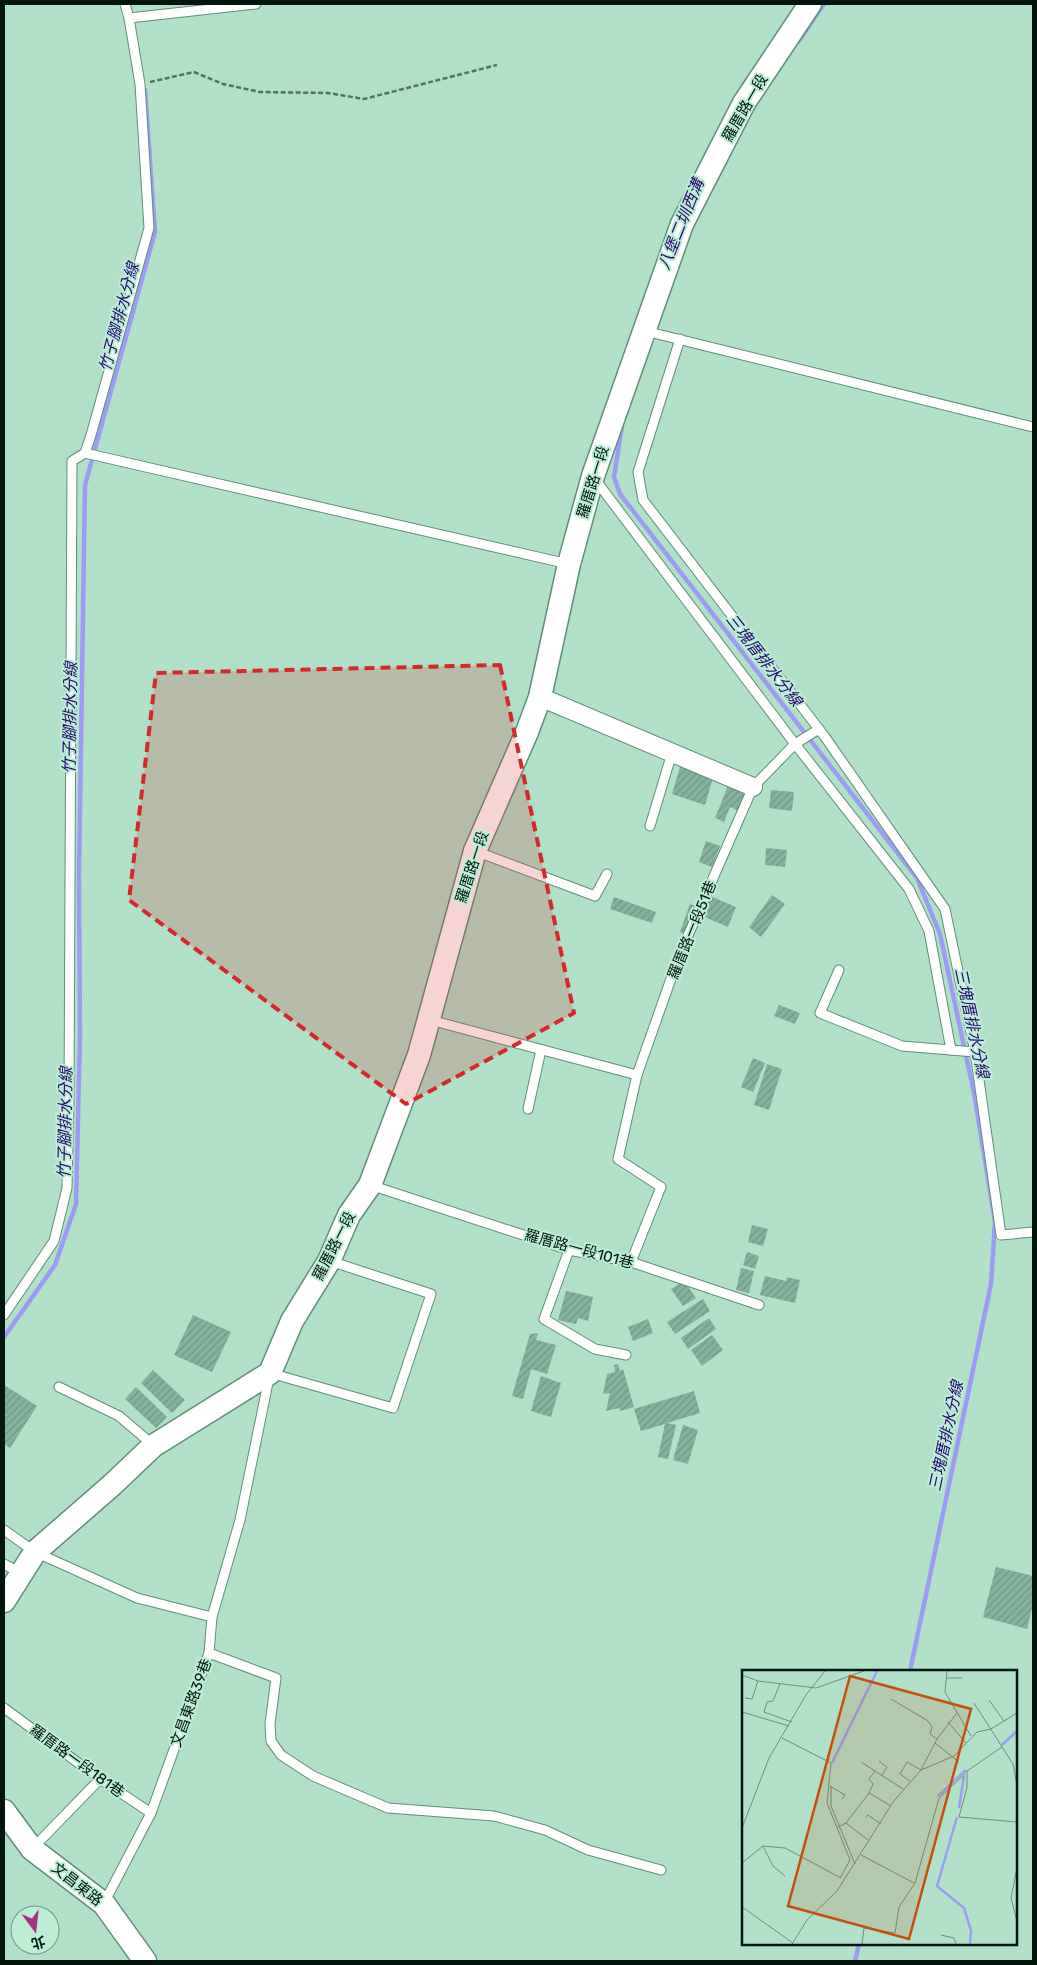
<svg xmlns="http://www.w3.org/2000/svg" width="1037" height="1965" viewBox="0 0 1037 1965" font-family="Rubik,'Noto Sans TC',sans-serif">
<style>
.lines{fill:none;stroke-linecap:round;stroke-linejoin:round}
.stream{stroke:#9c9cf5;stroke-width:4.5}
.building{fill:url(#building-hatch)}
.service-casing{stroke:#608e78;stroke-width:11}
.minor-casing{stroke:#608e78;stroke-width:20}
.tertiary-casing{stroke:#608e78;stroke-width:25}
.path{stroke:#537362;stroke-width:2.5;stroke-dasharray:5 2.5;stroke-linecap:butt}
.service{stroke:#fff;stroke-width:9}
.minor{stroke:#fff;stroke-width:18}
.tertiary{stroke:#fff;stroke-width:22}
.marked{fill:#d62828;fill-opacity:0.2;stroke:#d62828;stroke-width:4;stroke-dasharray:10 6;stroke-linejoin:round}
.labels{text-anchor:middle;dominant-baseline:central;stroke-width:4;stroke-linejoin:round;paint-order:stroke}
.street-label{font-size:15px;fill:#03150c;stroke:#bceed5}
.water-label{font-size:16px;font-style:italic;fill:#260672;stroke:#bceed5}
.inset-river{fill:none;stroke:#9c9cf5;stroke-width:2.5}
.inset-road{fill:none;stroke:#6b8f7d;stroke-width:1}
.view{fill:#c64f0c;fill-opacity:0.15;stroke:#c64f0c;stroke-width:2.5}
.inset-edge{fill:none;stroke:#03150c;stroke-width:2.5}
</style>
<defs>
<pattern id="building-hatch" width="6" height="6" patternUnits="userSpaceOnUse" patternTransform="scale(1.25)"><rect width="6" height="6" fill="#82b29b"/><path d="M-1 1l2-2M0 6l6-6M5 7l2-2" fill="none" stroke="#6f9884"/></pattern>
</defs>
<rect width="100%" height="100%" fill="#b0e1c8"/>
<g class="lines">
<g class="stream">
<path d="M798 42 824 4"/>
<path d="M622 426 614 477 620 494 917 878 940 934 974 1093 995 1222 991 1284 910 1671"/>
<path d="M4 1337 55 1265 76 1204 80 1037 79 875 85 485 155 232 145 90"/>
<path d="M855 1961 859 1944"/>
</g>
</g>
<g class="building">
<path d="M680 767 713 778 705 805 672 794Z"/>
<path d="M728 786 743 792 744 797 739 811 730 807 724 822 715 818Z"/>
<path d="M771 790 794 792 792 811 769 808Z"/>
<path d="M706 841 720 846 712 867 699 862Z"/>
<path d="M766 848 787 850 785 867 765 865Z"/>
<path d="M772 895 785 904 761 937 749 927Z"/>
<path d="M710 896 736 907 728 927 702 916Z"/>
<path d="M614 897 656 912 652 923 610 909Z"/>
<path d="M690 904 697 907 688 934 680 932Z"/>
<path d="M779 1005 800 1013 795 1024 774 1016Z"/>
<path d="M753 1058 765 1063 753 1092 741 1087Z"/>
<path d="M767 1064 782 1069 769 1110 754 1105Z"/>
<path d="M752 1225 768 1229 763 1246 748 1242Z"/>
<path d="M747 1252 759 1256 755 1269 743 1265Z"/>
<path d="M741 1268 754 1271 749 1293 736 1290Z"/>
<path d="M765 1276 786 1281 787 1277 800 1280 795 1303 760 1295Z"/>
<path d="M684 1281 696 1298 683 1306 671 1289Z"/>
<path d="M566 1291 593 1297 588 1321 578 1318 576 1324 558 1320Z"/>
<path d="M703 1299 710 1311 675 1334 667 1322Z"/>
<path d="M193 1315 231 1332 212 1372 174 1355Z"/>
<path d="M709 1318 716 1329 688 1349 681 1338Z"/>
<path d="M648 1319 653 1333 633 1341 628 1327Z"/>
<path d="M538 1333 536 1340 556 1345 547 1374 531 1369 523 1399 512 1396 530 1334Z"/>
<path d="M712 1335 723 1350 702 1366 691 1350Z"/>
<path d="M618 1364 620 1371 623 1369 634 1407 620 1411 619 1408 606 1411 610 1393 603 1394 607 1374 615 1372 614 1365Z"/>
<path d="M153 1370 185 1400 172 1413 141 1383Z"/>
<path d="M541 1376 561 1383 551 1417 531 1411Z"/>
<path d="M4 1385 37 1406 10 1448 4 1444Z"/>
<path d="M136 1387 167 1417 156 1428 125 1399Z"/>
<path d="M694 1391 700 1413 667 1423 676 1425 668 1459 658 1457 665 1424 641 1431 634 1409Z"/>
<path d="M683 1425 698 1430 688 1464 673 1460Z"/>
<path d="M996 1567 1033 1576V1604L1027 1629 983 1617Z"/>
</g>
<g class="lines">
<g class="service-casing">
<g id="service">
<path d="M125 4 129 18"/>
<path d="M645 331 1033 427"/>
<path d="M680 339 638 472 643 500 825 737 945 909 975 1052 1001 1235 1033 1232"/>
<path d="M85 453 568 564"/>
<path d="M594 478 795 744 909 889 929 931 951 1050"/>
<path d="M650 826 672 753"/>
<path d="M475 851 595 896 607 874"/>
<path d="M839 970 820 1013 902 1046 975 1052"/>
<path d="M430 1020 637 1075"/>
<path d="M528 1109 541 1050"/>
<path d="M370 1185 569 1250 631 1262 759 1305"/>
<path d="M569 1250 544 1319 595 1349 626 1355"/>
<path d="M631 1262 661 1187 618 1159 637 1075 679 956 753 787 795 744 819 729"/>
<path d="M4 1315 54 1241 67 1188 69 1098 72 461 85 453 91 435 149 228 140 84 129 18 256 4"/>
<path d="M59 1387 119 1416 153 1445"/>
<path d="M4 1530 35 1552 137 1598 212 1617"/>
<path d="M4 1564 20 1573"/>
<path d="M209 1653 276 1678 270 1724 271 1741 281 1755 313 1776 388 1808 494 1816 545 1830 588 1850 661 1870"/>
<path d="M4 1708 100 1779 151 1813"/>
<path d="M32 1849 100 1779"/>
<path d="M104 1903 151 1813 209 1653 212 1617 240 1520 270 1373 393 1408 431 1294 330 1261"/>
</g>
</g>
<g class="minor-casing">
<path id="minor" d="M540 697 753 787"/>
</g>
<g class="tertiary-casing">
<g id="tertiary">
<path d="M4 1601 35 1552 112 1485 153 1446 270 1373 292 1321 329 1261 349 1215 370 1185 419 1055 475 851 527 732 540 697 569 564 593 476 682 224 744 103 810 4"/>
<path d="M4 1811 32 1849 104 1904 145 1961"/>
</g>
</g>
<path class="path" d="M150 82 194 72 223 84 260 92 328 93 364 99 497 65"/>
<use href="#service" class="service"/>
<use href="#minor" class="minor"/>
<use href="#tertiary" class="tertiary"/>
</g>
<path class="marked" d="M500 665 574 1013 406 1104 129 900 156 673Z"/>
<g class="labels">
<g class="street-label">
<text transform="translate(745 108) rotate(-60)">羅厝路一段</text>
<text transform="translate(593 482) rotate(-73)">羅厝路一段</text>
<text transform="translate(472 867) rotate(-72)">羅厝路一段</text>
<text transform="translate(692 930) rotate(-68)">羅厝路一段51巷</text>
<text transform="translate(334 1246) rotate(-63)">羅厝路一段</text>
<text transform="translate(579 1249) rotate(15)">羅厝路一段101巷</text>
<text transform="translate(191 1703) rotate(-70)">文昌東路39巷</text>
<text transform="translate(77 1761) rotate(36)">羅厝路一段181巷</text>
<text transform="translate(77 1884) rotate(38)">文昌東路</text>
</g>
<g class="water-label">
<text transform="translate(681 224) rotate(-68)">八堡二圳西溝</text>
<text transform="translate(119 317) rotate(-75)">竹子腳排水分線</text>
<text transform="translate(764 660) rotate(52)">三塊厝排水分線</text>
<text transform="translate(70 718) rotate(-89)">竹子腳排水分線</text>
<text transform="translate(972 1023) rotate(78)">三塊厝排水分線</text>
<text transform="translate(65 1123) rotate(-89)">竹子腳排水分線</text>
<text transform="translate(946 1436) rotate(-78)">三塊厝排水分線</text>
</g>
</g>
<g transform="translate(742 1670)">
<rect width="275" height="275" fill="#b0e1c8"/>
<path class="inset-river" d="M260 75 275 61M90 93 135 1M196 126 224 100M217 138 222 106M215 147 195 216 222 238 229 261 228 274"/>
<path class="inset-road" d="M205 1 203 22 229 66M0 5 16 11 74 18 122 1M204 8H220M38 14 31 31 25 32 22 42 50 52M3 28 10 29 16 11M149 29 186 51 190 57 188 64 195 69M247 30 262 51M232 33 271 94 275 115M0 42 47 56M206 52 224 73M40 68 89 93 85 133 108 190 98 208M193 73 217 92M260 77 225 101V117L217 147 275 152M137 91 145 97 140 105M119 92 161 119M168 111 158 104 165 92 179 100 195 69 215 43M88 116 103 125 100 129M89 116V136L113 194M127 123 149 136M124 147 126 145 139 154M275 150V170M104 153 126 170M96 157 104 153 127 123 131 114 127 109 133 101M0 158 27 88 64 25 83 1M21 176 31 196 43 206M119 185 172 213M0 193 21 176 43 178 99 208M275 198 269 228 275 251M0 237 51 273M199 265 212 268 214 274M50 274 65 250 95 221 151 132 179 100 212 86 235 62 249 59 275 43M120 274 122 258 153 263 157 237 173 213 197 128 223 104"/>
<path class="view" d="M108 6 229 39 167 269 46 236Z"/>
<rect width="275" height="275" class="inset-edge"/>
</g>
<rect width="1037" height="1965" fill="none" stroke="#03150c" stroke-width="10"/>
<g transform="translate(35 1930) rotate(165)"><circle r="24" fill="#bceed5" stroke="#729785"/>
<path d="M0-4L9 19L0 12L-9 19Z" fill="#a92f84"/>
<text y="-8" font-size="14" font-weight="bold" text-anchor="middle" fill="#03150c">北</text>
</g>
</svg>
